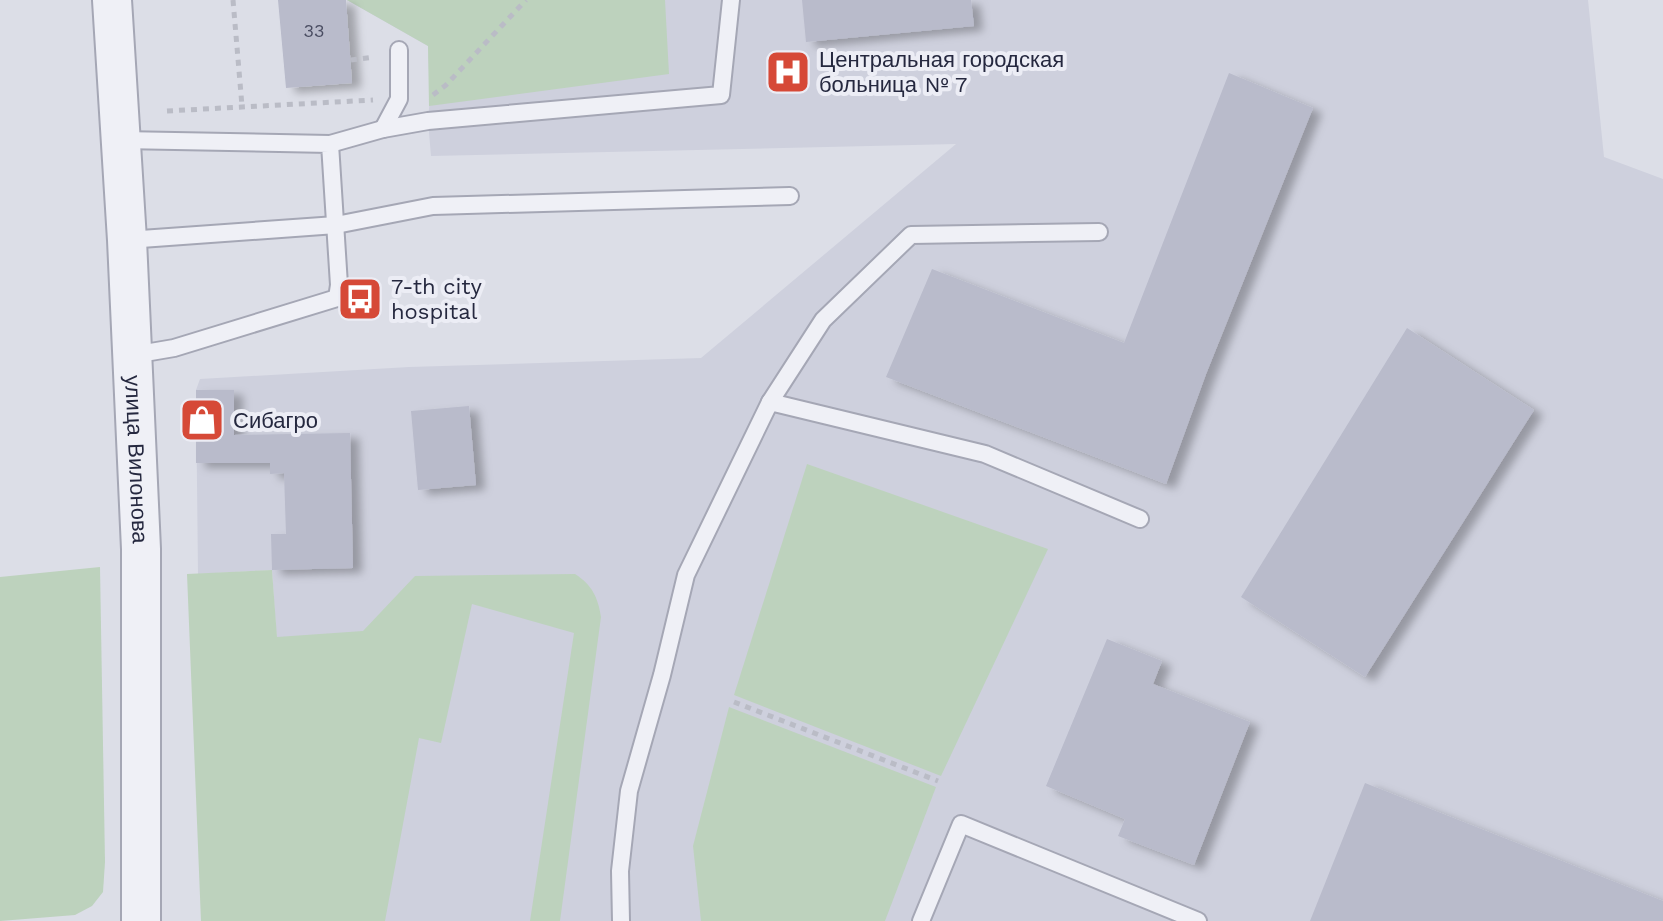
<svg xmlns="http://www.w3.org/2000/svg" width="1663" height="921" viewBox="0 0 1663 921" font-family="'Work Sans',sans-serif">
<style>
.built{fill:#ced0dd}
.green{fill:#bdd2bd}
.building{fill:#b9bbcb;filter:url(#shadow)}
.lines{fill:none;stroke-linecap:round;stroke-linejoin:round}
.service-casing{stroke:#a5a7b5;stroke-width:20}
.tertiary-casing{stroke:#a5a7b5;stroke-width:42}
.path{stroke:#babcc6;stroke-width:5;stroke-dasharray:6 6;stroke-linecap:butt}
.service{stroke:#eff0f6;stroke-width:16}
.tertiary{stroke:#eff0f6;stroke-width:38}
.labels{text-anchor:middle;dominant-baseline:central;stroke-width:8;stroke-linejoin:round;paint-order:stroke}
.number-label{font-size:18px;fill:#4a4d62}
.poi-label{font-size:22px;fill:#25283f;stroke:#ecedf5;text-anchor:start}
.street-label{font-size:22px;fill:#25283f;stroke:#ecedf5}
</style>
<defs>
<filter id="shadow"><feDropShadow dx="9" dy="5" stdDeviation="4" flood-color="#0004"/></filter>
</defs>
<rect width="100%" height="100%" fill="#dcdee7"/>
<path class="built" d="M347 0H1588L1604 157 1663 179V921H339L294 893 272 570 198 574 196 390 200 379 409 367 701 358 956 144 431 156 428 121 430 97 428 46Z"/>
<g class="green">
<path d="M347 0H665L669 74 429 106 428 46Z"/>
<path d="M807 464 1048 549 941 776 734 695Z"/>
<path d="M100 567 105 862 103 892 92 906 75 915 0 921V577Z"/>
<path d="M272 570 277 637 363 631 415 576 575 574C592 585 598 597 601 617L560 921H530L574 633 472 604 441 743 419 738 385 921H201L187 574Z"/>
<path d="M729 707 936 787 885 921H701L693 846Z"/>
</g>
<g class="building">
<path d="M278 0H346L352 83 286 88Z"/>
<path d="M802 0H971L974 26 806 42Z"/>
<path d="M1229 73 1313 108 1206 374 1166 484 886 377 932 269 1124 343Z"/>
<path d="M1407 328 1534 410 1365 677 1241 597Z"/>
<path d="M196 390H234V435L350 433 353 568 272 570 271 534H286L284 473 270 474V463H196Z"/>
<path d="M469 406 476 485 418 490 411 411Z"/>
<path d="M1107 639 1162 661 1153 684 1250 722 1194 865 1118 836 1125 819 1046 786Z"/>
<path d="M1365 783 1663 901V921H1310Z"/>
</g>
<g class="lines">
<g class="service-casing">
<g id="service">
<path d="M383 129 399 99V50"/>
<path d="M121 140 330 144 339 285 337 298 174 348 133 355"/>
<path d="M330 144 383 129 428 121 721 95 731 0"/>
<path d="M127 240 336 225 433 206 790 196"/>
<path d="M770 402 823 320 911 235 1099 232"/>
<path d="M621 921 620 871 629 791 662 675 686 575 770 402 985 454 1140 519"/>
<path d="M921 921 961 824 1198 921"/>
</g>
</g>
<g class="tertiary-casing">
<g id="tertiary">
<path id="s1" d="M112 0 127 240 141 549V921"/>
</g>
</g>
<g class="path">
<path d="M233 0 242 106"/>
<path d="M351 60 374 57"/>
<path d="M433 95 446 85 526 0"/>
<path d="M167 111 373 100"/>
<path d="M734 702 938 781"/>
</g>
<use href="#service" class="service"/>
<use href="#tertiary" class="tertiary"/>
</g>
<defs>
<g id="hospital-square" transform="scale(2.3)"><rect x="-9" y="-9" width="18" height="18" rx="4" fill="#d64937" stroke="#ecedf5"/><path d="M-5-5h3v3.5h4V-5h3V5h-3V1.5h-4V5h-3Z" fill="#fff"/></g>
<g id="bus-square" transform="scale(2.3)"><rect x="-9" y="-9" width="18" height="18" rx="4" fill="#d64937" stroke="#ecedf5"/><path d="M-5-6H5V4H4V6H2V4H-2V6H-4V4H-5ZM-3.5-4V0h7V-4ZM-3.5 1.2v1.5H-2V1.2ZM2 1.2v1.5H3.5V1.2Z" fill="#fff"/></g>
<g id="shop-square" transform="scale(2.3)"><rect x="-9" y="-9" width="18" height="18" rx="4" fill="#d64937" stroke="#ecedf5"/><path d="M-5-2.5h2.3a2.7 3.5 0 0 1 5.4 0H5L5.5 6h-11ZM-1.5-2.5h3a1.5 2.3 0 0 0-3 0Z" fill="#fff"/></g>
</defs>
<g fill-rule="evenodd">
<use href="#hospital-square" x="788" y="72"/>
<use href="#bus-square" x="360" y="299"/>
<use href="#shop-square" x="202" y="420"/>
</g>
<g class="labels">
<g class="number-label">
<text x="314" y="30">33</text>
</g>
<g class="poi-label">
<text x="819" y="59">Центральная городская<tspan x="819" dy="25">больница № 7</tspan></text>
<text x="391" y="286">7-th city<tspan x="391" dy="25">hospital</tspan></text>
<text x="233" y="420">Сибагро</text>
</g>
<g class="street-label">
<text stroke="none"><textPath href="#s1" startOffset="460">улица Вилонова</textPath></text>
</g>
</g>
</svg>
